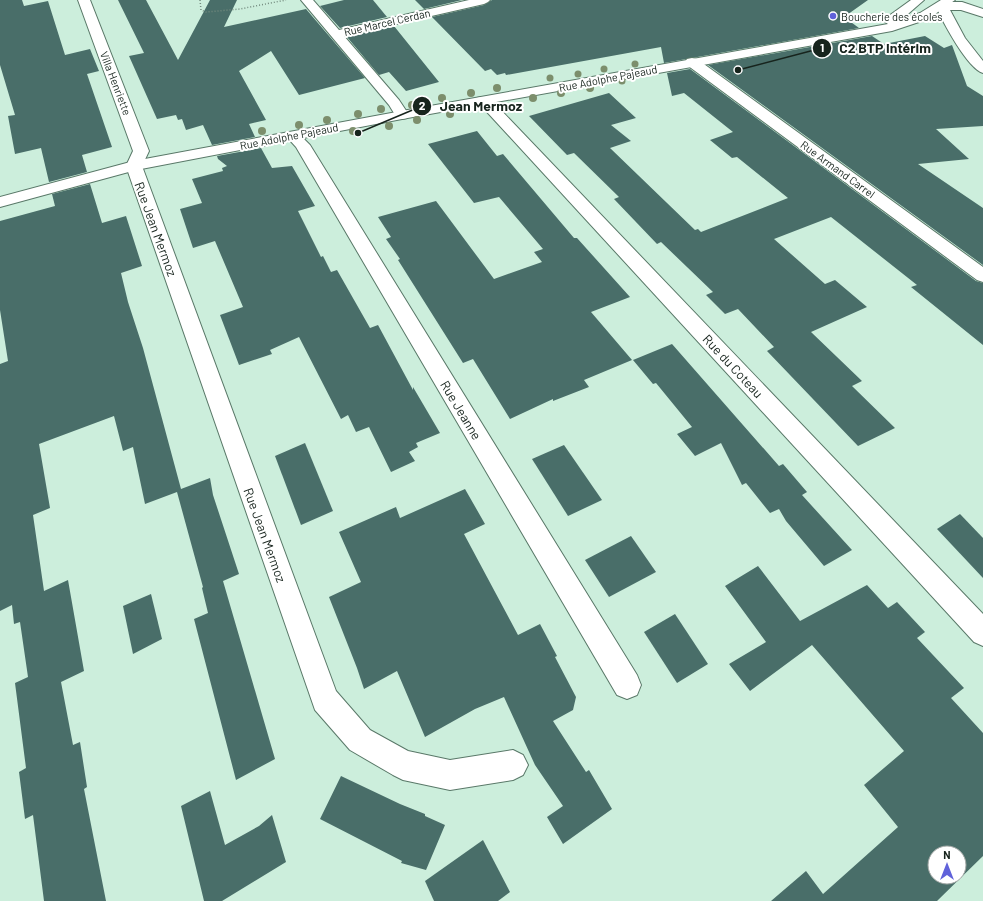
<svg xmlns="http://www.w3.org/2000/svg" width="983" height="901" viewBox="0 0 983 901" font-family="Barlow,sans-serif">
<style>
.building{fill:#496e69;fill-rule:evenodd}
.lines{fill:none;stroke-linecap:round;stroke-linejoin:round}
.minor-casing{stroke:#597868;stroke-width:2}
.major-casing{stroke:#597868;stroke-width:2}
.path{stroke:#748b7f;stroke-width:1.5;stroke-dasharray:1 2;stroke-linecap:butt}
.minor{fill:#fff;fill-rule:evenodd}
.major{fill:#fff;fill-rule:evenodd}
.tree{fill:#7c8e6c}
.poi-dot{fill:#6062da;stroke:#fff;stroke-width:1.5}
.labels{text-anchor:middle;dominant-baseline:central;stroke-width:4;stroke-linejoin:round;paint-order:stroke}
.far-poi-label{font-size:11px;fill:#17241d;stroke:#fff;text-anchor:start}
.far-street-label{font-size:11px;fill:#17241d;stroke:#fff}
.street-label{font-size:13px;fill:#17241d;stroke:#fff}
.leader{fill:none;stroke:#17241d;stroke-width:1.5}
.callout-dot{fill:#17241d;stroke:#fff;stroke-width:1.5}
.mark-label{font-size:12px;text-anchor:middle;font-weight:bold;fill:#fff}
.callout-label{font-size:14px;text-anchor:middle;font-weight:bold;fill:#17241d;stroke:#fff;stroke-width:4;stroke-linejoin:round;paint-order:stroke}
</style>
<rect width="100%" height="100%" fill="#cceedc"/>
<g class="building">
<path d="M0 0H22L24 6 48 1 65 55 90 49 99 71 87 74 112 147 82 155 87 172 49 182 41 148 15 154 8 116 15 115 0 65Z"/>
<path d="M118 0H146L178 60 210 0H237L224 27 306 9 365 78 299 95 271 51 239 71 266 120 249 124 255 137 212 145 203 125 186 130 182 119 178 120 176 115 157 119 129 56 144 53Z"/>
<path d="M344 0H373L387 17 340 28 320 6Z"/>
<path d="M415 0H462L424 9Z"/>
<path d="M492 0H868L844 17 859 28 664 63 661 47 506 75 505 73 497 75 491 69 485 71 432 17 484 5Z"/>
<path d="M394 26 439 82 406 91 389 72 379 75 347 37Z"/>
<path d="M872 36 884 44 925 36 944 48 952 45 967 86 983 96V126L936 129 969 159 918 164 983 208V265L708 65Z"/>
<path d="M690 69 976 281 983 283V345L911 287 917 285 831 217 774 239 825 284 835 280 867 307 811 332 862 381 852 386 895 428 858 446 767 351 774 347 738 309 725 314 706 295 713 292 661 242 657 244 614 199 619 197 574 153 567 155 529 116 609 93 636 118 611 125 631 141 610 148 695 230 698 229 701 232 788 198 737 157 732 158 710 140 733 132 684 93 672 96 667 73Z"/>
<path d="M477 131 497 156 503 154 574 238H577L630 297 591 312 632 360 584 380 589 387 553 401V399L510 419 473 359 463 363 398 260 400 259 386 239 391 237 378 217 436 201 494 279 542 262 534 252 543 249 499 197 474 203 428 144Z"/>
<path d="M261 148 272 168 292 166 315 206 298 211 321 257 323 256 331 272 337 270 370 328 378 325 413 390V387L440 433 416 443 418 447 409 452 415 461 391 472 369 427 356 432 348 415 341 419 299 337 270 350 272 354 239 365 220 315 243 307 215 241 193 248 180 209 202 203 192 179 223 171 222 168 227 166 218 159 217 156Z"/>
<path d="M90 184 102 223 126 216 142 266 121 273 128 302 143 348 181 489 210 478 213 495 239 574 223 581 275 759 236 780 194 619 208 613 202 588 203 587 177 492 145 504 133 447 123 451 114 416 39 444 50 508 33 515 44 591 68 580 84 671 61 682 73 745 80 742 87 787 84 789 106 901H44L33 815 25 819 19 772 26 768 15 683 28 677 20 622 14 624 12 605 0 611V364L8 361 0 310V221L55 206 52 194Z"/>
<path d="M672 344 779 466 783 464 807 492 802 495 852 550 824 566 786 521 779 509 770 513 746 483 742 485 721 443 695 456 677 434 692 427 656 383 653 384 633 360Z"/>
<path d="M305 443 333 511 301 525 275 456Z"/>
<path d="M564 445 602 500 568 516 532 459Z"/>
<path d="M465 489 485 524 464 534 518 635 540 624 557 656 555 657 576 697 573 710 553 721 586 772 589 770 612 809 563 844 547 817 563 806 535 765 504 697 475 709 425 737 397 671 364 689 357 668 329 597 361 582 339 532 396 507 400 518Z"/>
<path d="M960 514 983 538V578L937 529Z"/>
<path d="M631 536 656 572 609 597 585 560Z"/>
<path d="M758 566 800 621 867 585 888 608 897 602 925 632 917 638 964 688 951 698 983 733V856L937 901H771L806 871 823 894 898 827 864 785 904 751 812 645 750 691 729 664 766 642 725 586ZM935 853H959V877H935Z"/>
<path d="M151 594 162 639 133 654 123 606Z"/>
<path d="M675 614 708 664 677 683 644 632Z"/>
<path d="M341 776 400 804 425 814V816L445 825 426 870 401 863 402 861 320 819Z"/>
<path d="M210 791 225 845 259 826 272 815 286 862 222 901H204L181 806Z"/>
<path d="M483 840 510 892 498 901H434L425 881Z"/>
</g>
<g class="lines">
<g class="minor-casing">
<g id="minor">
<path d="M78 0H90L149 151 142 166 336 691 370 730 408 751 450 760 513 750 523 755 528 765 523 775 513 780 450 790 403 780 393 775 350 750 315 710 126 166 133 151Z"/>
<path d="M301 0H313L339 30 469 0H490L488 2 484 4 344 36 399 100 409 115 407 118 402 119 397 118 389 105Z"/>
<path d="M942 2H962L983 9V17L961 10H950L965 38 983 61V73C968 69 942 21 936 6L938 3Z"/>
<path d="M692 58 697 59 983 267V282L977 280 687 65 685 62 687 59Z"/>
<path d="M482 97 487 98 497 106 983 614V646L974 642 487 112 475 101 477 98Z"/>
<path d="M293 132 298 133 310 145 637 675 641 685 637 695 627 699 617 695 296 147 286 136 288 133Z"/>
</g>
</g>
<g class="major-casing">
<path id="major" d="M911 0H924L901 20 920 13 941 0H955L928 19 892 31 402 119 136 170 0 207V197L134 161 402 111 888 24 884 21 886 18Z"/>
</g>
<path class="path" d="M200 0 201 10 206 12 240 9 286 0"/>
<use href="#minor" class="minor"/>
<use href="#major" class="major"/>
</g>
<g class="tree">
<circle cx="635" cy="64" r="3.5"/>
<circle cx="604" cy="69" r="3.5"/>
<circle cx="578" cy="74" r="3.5"/>
<circle cx="550" cy="78" r="3.5"/>
<circle cx="622" cy="81" r="3.5"/>
<circle cx="497" cy="88" r="4"/>
<circle cx="590" cy="88" r="4"/>
<circle cx="471" cy="93" r="4"/>
<circle cx="561" cy="93" r="4"/>
<circle cx="442" cy="98" r="4"/>
<circle cx="533" cy="98" r="4"/>
<circle cx="412" cy="105" r="4"/>
<circle cx="381" cy="109" r="4"/>
<circle cx="358" cy="114" r="4"/>
<circle cx="450" cy="114" r="4"/>
<circle cx="327" cy="120" r="4"/>
<circle cx="417" cy="120" r="4"/>
<circle cx="299" cy="125" r="4"/>
<circle cx="389" cy="126" r="4"/>
<circle cx="262" cy="131" r="4"/>
<circle cx="353" cy="131" r="4"/>
</g>
<circle class="poi-dot" cx="833" cy="16" r="4"/>
<g class="labels">
<g class="far-poi-label">
<text x="841" y="16">Boucherie des écoles</text>
</g>
<g class="far-street-label">
<text transform="translate(387 22) rotate(-13)">Rue Marcel Cerdan</text>
<text transform="translate(608 78) rotate(-11)">Rue Adolphe Pajeaud</text>
<text transform="translate(116 83) rotate(69)">Villa Henriette</text>
<text transform="translate(289 136) rotate(-11)">Rue Adolphe Pajeaud</text>
<text transform="translate(838 169) rotate(36)">Rue Armand Carrel</text>
</g>
<g class="street-label">
<text transform="translate(156 229) rotate(70)">Rue Jean Mermoz</text>
<text transform="translate(733 366) rotate(47)">Rue du Coteau</text>
<text transform="translate(461 410) rotate(59)">Rue Jeanne</text>
<text transform="translate(265 535) rotate(70)">Rue Jean Mermoz</text>
</g>
</g>
<path class="leader" d="M738 70L822 48M358 133L422 106"/>
<g class="callout-dot">
<circle cx="738" cy="70" r="4"/>
<circle cx="358" cy="133" r="4"/>
<circle cx="822" cy="48" r="10"/>
<circle cx="422" cy="106" r="10"/>
</g>
<g class="mark-label">
<text x="822" y="52">1</text>
<text x="422" y="110">2</text>
</g>
<g class="callout-label">
<text x="885" y="53">C2 BTP Intérim</text>
<text x="481" y="111">Jean Mermoz</text>
</g>
<g transform="translate(947 865)"><circle r="19" fill="#ffffff" stroke="#a2a7a5"/>
<path d="M0-3L7 15L0 10L-7 15Z" fill="#6062da"/>
<text y="-6" font-size="11" font-weight="bold" text-anchor="middle" fill="#17241d">N</text>
</g>
</svg>
